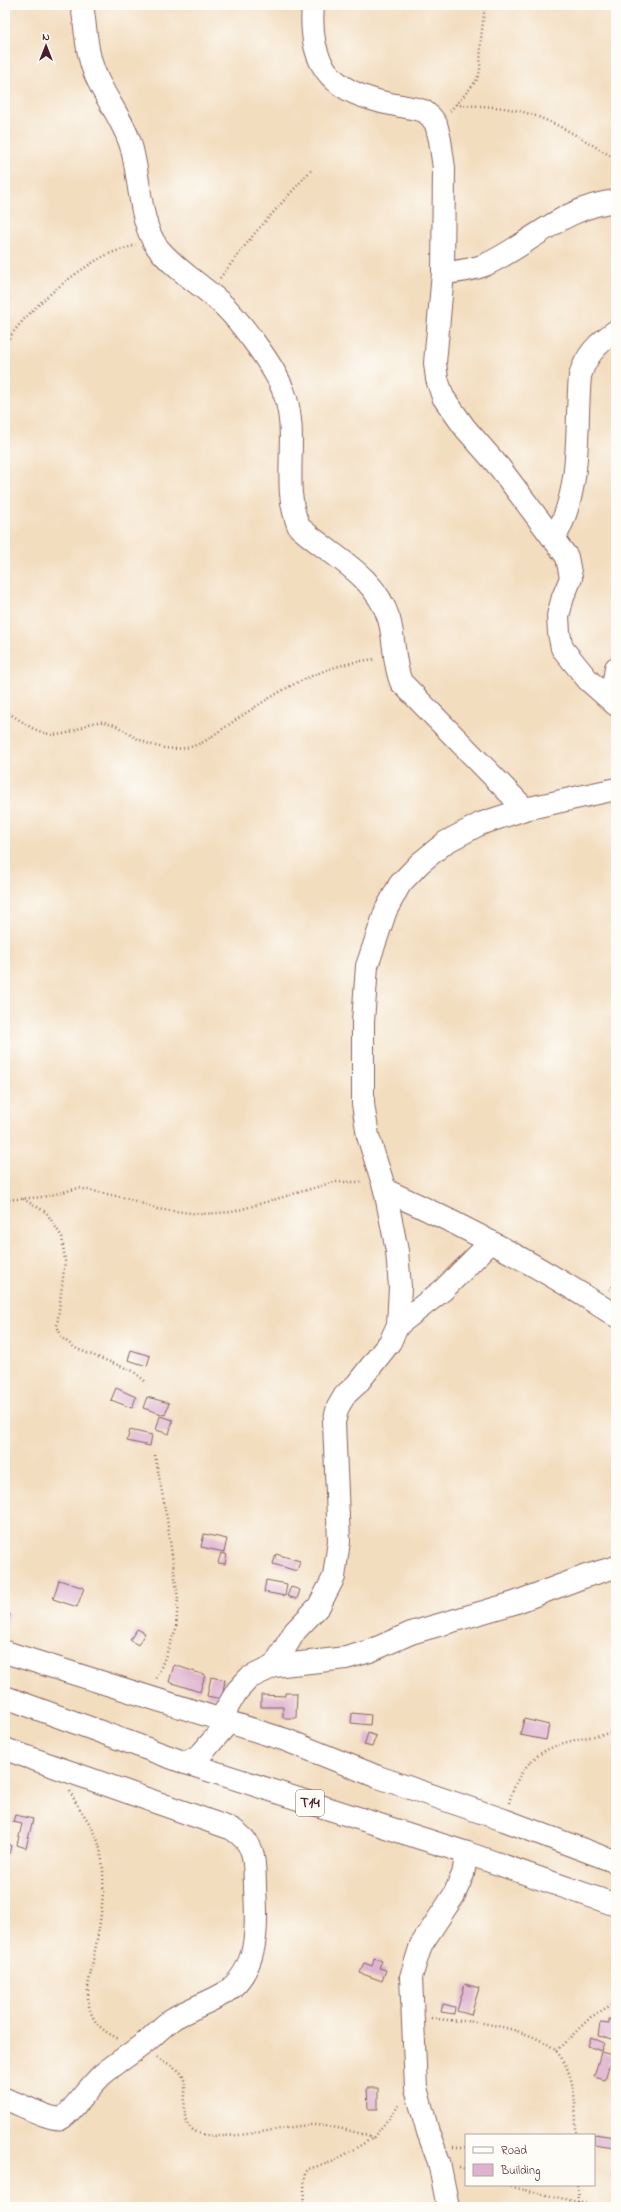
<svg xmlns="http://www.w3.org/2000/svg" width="621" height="2212" viewBox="0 0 621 2212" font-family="'Indie Flower',sans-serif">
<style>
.building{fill:#dfb3d0}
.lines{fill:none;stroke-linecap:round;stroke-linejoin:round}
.minor-casing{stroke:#85625f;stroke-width:24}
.highway-casing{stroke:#85625f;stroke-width:24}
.path{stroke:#85625f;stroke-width:2.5;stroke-dasharray:1 3;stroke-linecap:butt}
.minor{stroke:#fff;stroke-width:22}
.highway{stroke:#fff;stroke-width:22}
.labels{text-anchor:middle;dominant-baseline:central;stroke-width:4;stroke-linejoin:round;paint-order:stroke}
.shield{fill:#fdfcf7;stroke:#806168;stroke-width:1}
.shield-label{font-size:15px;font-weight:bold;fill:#4a1f2b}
</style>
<rect width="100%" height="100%" fill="#fdfcf7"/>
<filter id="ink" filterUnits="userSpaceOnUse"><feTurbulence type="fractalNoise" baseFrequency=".025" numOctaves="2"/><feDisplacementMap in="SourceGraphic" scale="8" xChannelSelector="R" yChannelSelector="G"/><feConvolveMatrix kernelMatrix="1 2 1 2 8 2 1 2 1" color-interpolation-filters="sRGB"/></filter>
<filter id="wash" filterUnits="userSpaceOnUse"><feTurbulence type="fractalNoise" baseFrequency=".012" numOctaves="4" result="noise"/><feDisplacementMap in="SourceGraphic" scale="16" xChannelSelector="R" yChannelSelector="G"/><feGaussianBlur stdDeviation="0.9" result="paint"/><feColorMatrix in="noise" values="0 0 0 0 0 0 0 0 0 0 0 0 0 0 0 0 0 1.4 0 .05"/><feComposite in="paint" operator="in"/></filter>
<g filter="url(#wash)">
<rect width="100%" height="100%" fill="#f3ddbf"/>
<g id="blocks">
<g class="building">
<path d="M131 1350 150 1356 147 1366 128 1360Z"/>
<path d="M116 1388 136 1397 132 1408 111 1400Z"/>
<path d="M147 1397 169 1403 165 1415 143 1408Z"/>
<path d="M160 1416 173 1420 169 1434 156 1430Z"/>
<path d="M130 1430 152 1435 150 1446 127 1441Z"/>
<path d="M204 1534 227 1539 224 1552 201 1547Z"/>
<path d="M221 1553 227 1555 225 1564 218 1563Z"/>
<path d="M276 1554 300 1561 297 1571 273 1564Z"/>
<path d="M59 1580 84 1588 77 1607 53 1599Z"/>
<path d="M266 1580 287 1584 285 1596 264 1592Z"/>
<path d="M291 1587 300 1590 297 1599 287 1596Z"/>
<path d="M5 1612 10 1614 7 1625 5 1624Z"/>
<path d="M137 1629 145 1633 138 1645 130 1640Z"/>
<path d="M174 1665 205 1675 200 1692 169 1682Z"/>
<path d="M211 1677 225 1680 222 1699 207 1696Z"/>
<path d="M285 1693H297L296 1718H283V1707H261V1695L285 1696Z"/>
<path d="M352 1713 371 1715 370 1725 351 1723Z"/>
<path d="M524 1719 549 1725 546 1740 520 1735Z"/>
<path d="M368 1733 376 1736 372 1747 364 1745Z"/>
<path d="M15 1815 33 1819 26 1848 17 1845 22 1824 13 1822Z"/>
<path d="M5 1844 11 1845 9 1855 5 1854Z"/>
<path d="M374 1958 382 1961 379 1968 386 1970 382 1981 360 1973 364 1963 372 1966Z"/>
<path d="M465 1984 479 1988 471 2015 457 2011Z"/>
<path d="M443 2004 455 2007 454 2014 441 2012Z"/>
<path d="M609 2020 616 2022 614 2039 598 2036 600 2023 609 2024Z"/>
<path d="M591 2037 604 2043 601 2051 588 2046Z"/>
<path d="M601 2052 612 2055 605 2080 594 2077Z"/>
<path d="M367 2088H378V2109H368Z"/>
<path d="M594 2134 615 2137 614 2148 594 2145Z"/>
<path d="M615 2150H616V2175H613Z"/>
</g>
</g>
</g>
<g filter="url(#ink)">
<use href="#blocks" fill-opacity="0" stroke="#85625f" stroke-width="1"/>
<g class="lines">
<g class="minor-casing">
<g id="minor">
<path d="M82 5C86 28 86 54 96 76 106 100 124 121 131 146 140 175 139 225 158 248 175 269 200 284 220 302 239 319 274 366 283 390 301 434 280 484 299 527 332 557 374 573 389 619 395 640 393 662 401 682L525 809"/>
<path d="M313 5C309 52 322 85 371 99 388 105 407 106 424 111L431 117 436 124 440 140 444 168 443 273 435 363 437 379 443 397 465 428 500 468 567 557 571 578 563 597 558 616 559 633 562 648 588 680 616 705"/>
<path d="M443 273C456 272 472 270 485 265 531 244 562 207 616 201"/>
<path d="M554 539C583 488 575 432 580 376 586 355 598 343 616 331"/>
<path d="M611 700 616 668"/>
<path d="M385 1190C465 1226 543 1268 616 1316"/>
<path d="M398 1325 443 1290 491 1242"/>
<path d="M5 1652 286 1740 378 1777 504 1820 616 1862"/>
<path d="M274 1666 295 1631 319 1606 334 1577 339 1541 334 1422 338 1407 345 1395 357 1384 390 1342 398 1325 400 1287 397 1251 385 1190 368 1136 363 1104V1022L367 966 386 910 400 884 420 863 446 842 480 824 525 809 616 789"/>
<path d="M5 1749 232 1829C257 1845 254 1860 255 1887 257 1925 260 1971 223 1994 207 2003 190 2009 174 2018 162 2026 153 2037 142 2045 129 2055 115 2064 103 2074 93 2082 68 2116 62 2118 53 2122 16 2102 5 2099"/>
<path d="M186 1763 201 1754 228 1723 224 1713 237 1691 249 1678 274 1666 346 1658 370 1651 411 1633 514 1603 586 1576 616 1567"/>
<path d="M448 2207 439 2162 428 2132 416 2088 411 1977 421 1945 454 1895 463 1874 467 1853"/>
</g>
</g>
<g class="highway-casing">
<path id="highway" d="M5 1697 186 1763 467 1853 616 1905"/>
</g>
<g class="path">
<path d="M456 105C479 106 501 106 523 112 556 121 587 142 616 159"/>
<path d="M450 111 468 91 476 81 480 71 481 38 485 5"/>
<path d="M220 278 255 233 312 169"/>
<path d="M5 345C21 315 70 275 99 259 110 252 124 249 136 245"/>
<path d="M5 711C23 721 40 738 63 734 80 731 91 718 109 723 120 726 128 734 138 739 159 750 184 753 205 741 258 705 310 665 376 659"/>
<path d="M23 1199 46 1212 62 1237 65 1261 57 1326 62 1338 77 1349 133 1371 146 1382"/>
<path d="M5 1200 43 1197 79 1188 130 1199 157 1209 200 1214 232 1212 334 1182H363"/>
<path d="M609 1290 616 1284"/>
<path d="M155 1455 167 1519 178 1599 176 1629 156 1680"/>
<path d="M70 1791C77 1807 89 1820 96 1836 113 1879 96 1942 88 1987 87 2014 94 2027 119 2039"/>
<path d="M509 1803C525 1743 564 1742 616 1732"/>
<path d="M431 2018C448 2021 465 2020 482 2023 502 2026 542 2036 556 2051 576 2073 576 2107 576 2135"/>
<path d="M556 2051 591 2017 616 2002"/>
<path d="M157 2057C164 2062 174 2066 180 2072 193 2087 175 2116 193 2130 216 2146 284 2125 314 2125 335 2126 353 2131 373 2138"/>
<path d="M453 2147H466"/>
<path d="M459 2168 466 2170"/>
<path d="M503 2185 600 2207"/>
<path d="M577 2185 578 2202"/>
<path d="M303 2207 305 2175 308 2169 332 2162 373 2138 401 2103"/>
</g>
<use href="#minor" class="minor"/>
<use href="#highway" class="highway"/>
</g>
</g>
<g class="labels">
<rect class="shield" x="296" y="1790" width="28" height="26" rx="3"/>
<g class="shield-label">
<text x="310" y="1803">T14</text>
</g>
</g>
<rect width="621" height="2212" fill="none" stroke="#fdfcf7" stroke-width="20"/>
<rect x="465" y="2134" width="130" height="52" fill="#fdfcf7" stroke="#b5a4a5"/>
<rect x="473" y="2147" width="20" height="6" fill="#ffffff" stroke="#b5a4a5"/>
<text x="501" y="2154" font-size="12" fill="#4a1f2b">Road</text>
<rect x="473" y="2164" width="20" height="12" fill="#dfb3d0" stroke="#b5a4a5"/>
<text x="501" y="2174" font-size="12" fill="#4a1f2b">Building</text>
<g transform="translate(46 46)" stroke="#fdfcf7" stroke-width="3" paint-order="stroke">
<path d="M0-3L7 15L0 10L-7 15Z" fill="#4a1f2b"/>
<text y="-6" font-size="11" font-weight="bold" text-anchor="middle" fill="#4a1f2b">N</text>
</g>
</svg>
